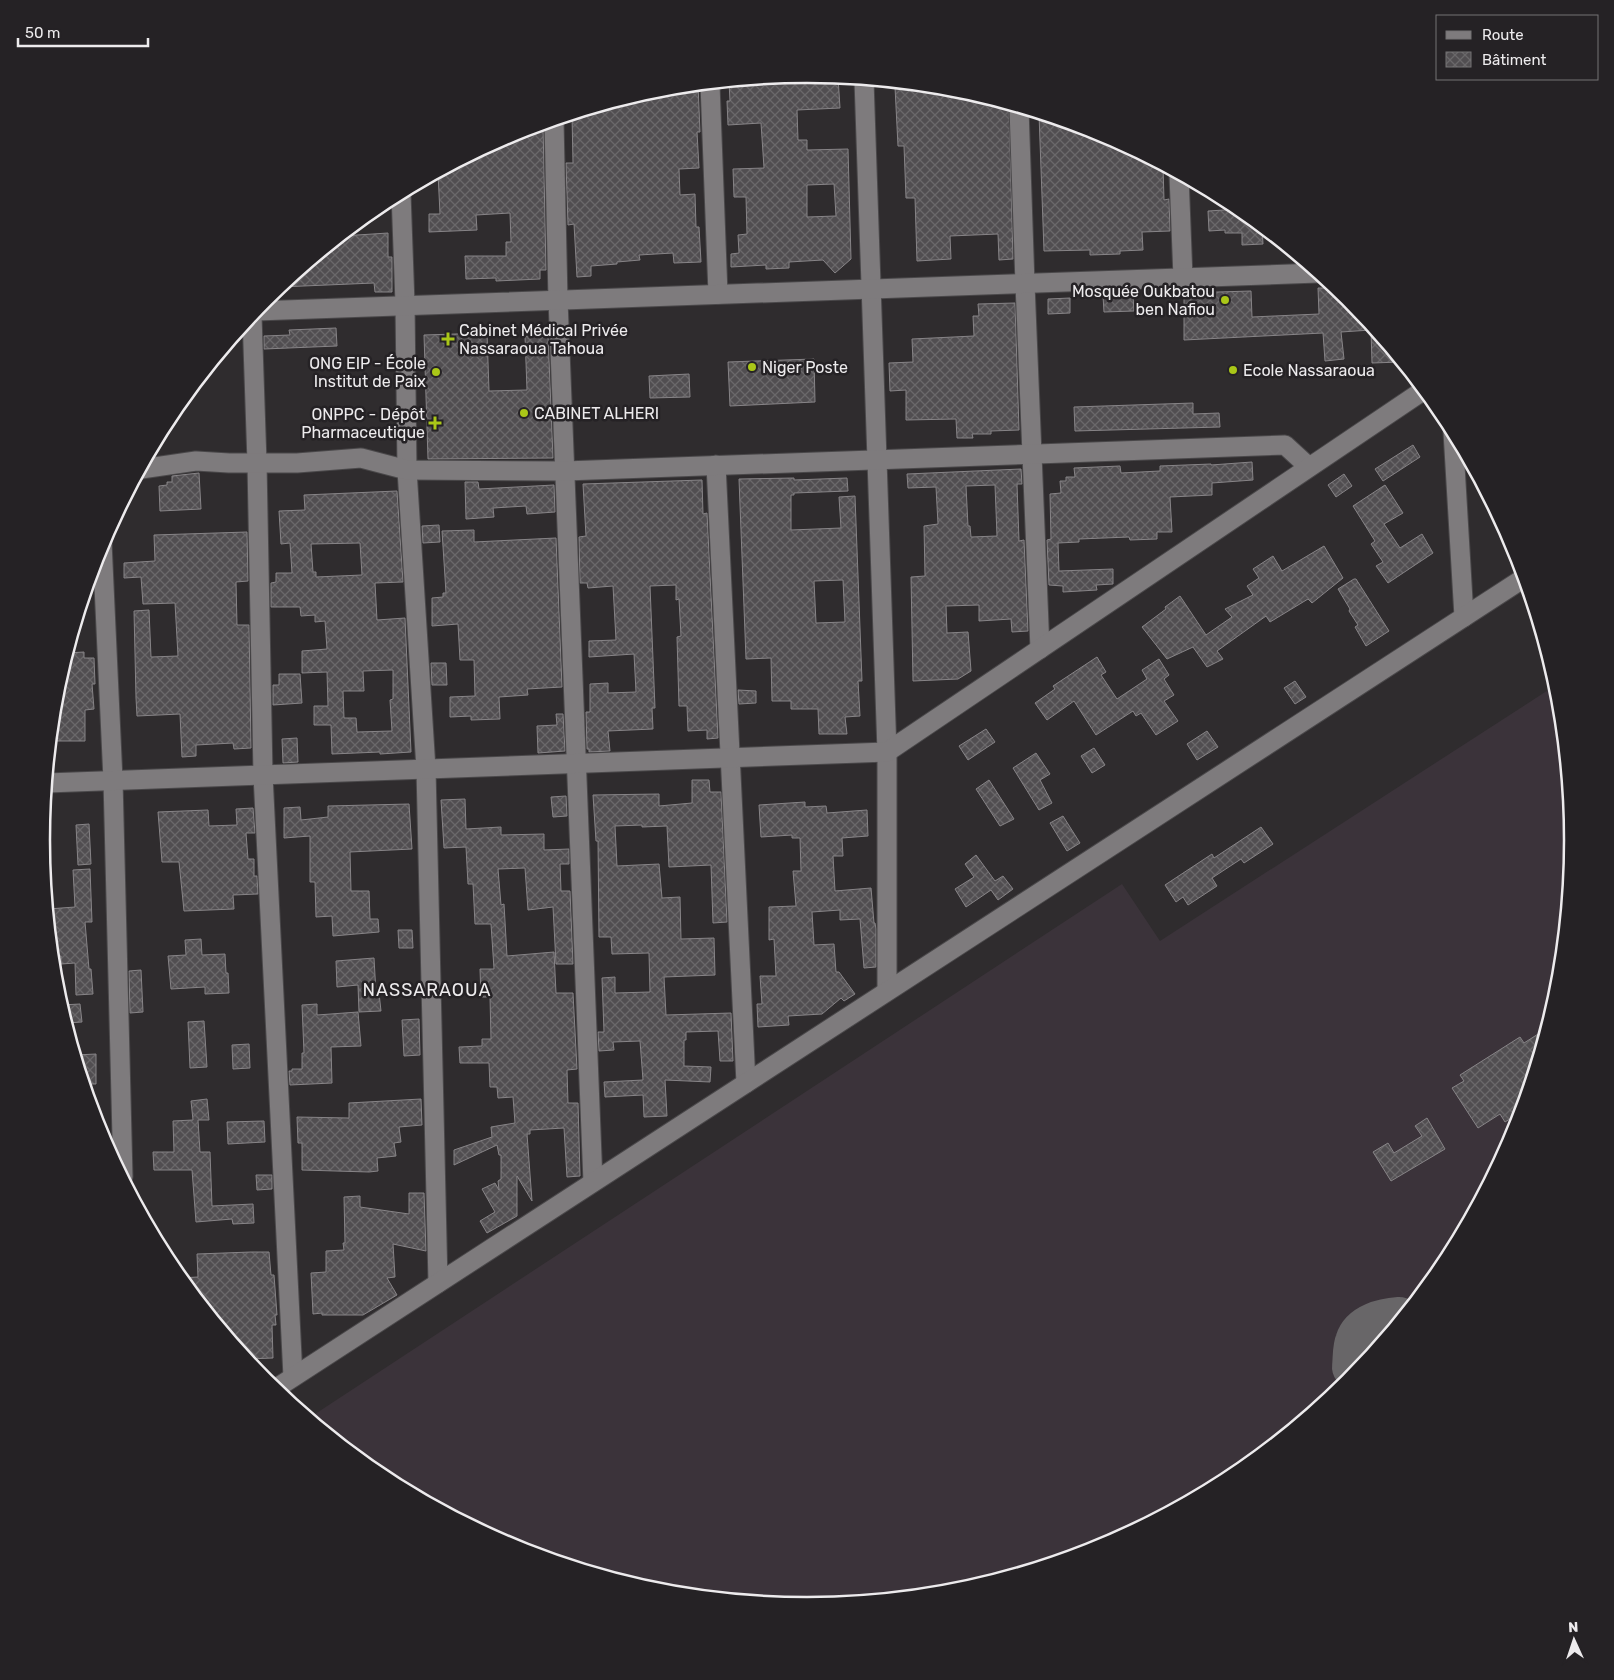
<svg xmlns="http://www.w3.org/2000/svg" width="1614" height="1680" viewBox="0 0 1614 1680" font-family="Rubik,sans-serif">
<style>
.built{fill:#3b333a}
.lines{fill:none;stroke-linecap:round;stroke-linejoin:round}
.taxiway{stroke:#686668;stroke-width:46}
.building{fill:url(#building-cross-hatch);stroke:#878487;fill-rule:evenodd}
.minor-casing{stroke:#4a484a;stroke-width:21}
.minor{stroke:#7e7b7d;stroke-width:19}
.poi-dot{fill:#aac718;stroke:#252225;stroke-width:2}
.labels{text-anchor:middle;dominant-baseline:central;stroke-width:5;stroke-linejoin:round;paint-order:stroke}
.poi-label{font-size:16px;fill:#edebed;stroke:#252225;text-anchor:start}
.neighbourhood-label{font-size:18px;letter-spacing:1px;fill:#edebed;stroke:#252225}
.rim{fill:none;stroke:#edebed;stroke-width:2.5}
</style>
<defs>
<pattern id="building-cross-hatch" width="8" height="8" patternUnits="userSpaceOnUse" patternTransform="scale(1.25)"><rect width="8" height="8" fill="#514e51"/><path d="M0 0l8 8M0 8l8-8" fill="none" stroke="#6a686a"/></pattern>
</defs>
<rect width="100%" height="100%" fill="#2f2c2e"/>
<path class="built" d="M1556 685 1573 840 1558 990 1514 1133 1444 1266 1348 1382 1232 1477 1100 1548 956 1591 807 1606 657 1591 514 1547 381 1477 309 1418 1122 884 1160 941Z"/>
<g class="lines">
<path class="taxiway" d="M1355 1367C1356 1359 1355 1349 1358 1342 1363 1326 1384 1321 1399 1320"/>
</g>
<g class="building">
<path d="M797 75 838 77 840 108 797 110 798 140H807V150L848 149 851 259 835 273 823 260 789 262V268L766 269V265L731 267V254L739 253 738 235 747 234 746 197H734L733 169 764 168 761 123 728 125 727 101H730L729 82ZM834 184 836 216 807 217V185Z"/>
<path d="M698 85 700 132H697L699 168 679 169 680 195 695 194 696 227H699L701 262 674 263 673 253 639 255 640 260 617 262V264L591 266V276L577 277 574 224 568 225 566 163H573L572 115 658 89Z"/>
<path d="M912 85 957 89 1009 105 1013 259 999 260 998 234 950 236 951 259 917 261 915 198H906L904 146H898L895 87H912Z"/>
<path d="M1039 114 1100 133 1163 166 1164 200 1169 199 1170 231 1142 232 1143 250 1120 251V254L1090 255V250L1044 251Z"/>
<path d="M543 124 546 270H540V279L496 281V278L466 279 465 256H506V242H511L510 213 476 215 477 230 429 232V214H440L438 173 514 132Z"/>
<path d="M1240 209 1262 228 1263 244 1242 245V233H1225V230L1209 231 1208 211Z"/>
<path d="M388 233V257H392V292H375L374 283 280 287 342 236Z"/>
<path d="M1318 288H1335L1348 299 1401 362 1372 363 1371 330 1341 332 1344 359 1325 361 1323 333 1184 340V293L1251 291 1252 317 1319 314Z"/>
<path d="M1103 296H1133L1134 311 1104 312Z"/>
<path d="M1070 298V313L1048 314V299Z"/>
<path d="M1015 303 1019 430 991 431V434H972L973 438H957L956 419 906 420V390L890 391 889 363 913 362 912 339 974 336 973 316H979L978 304Z"/>
<path d="M336 328 337 346 264 349V336L290 335 289 330Z"/>
<path d="M487 333 489 391 527 390 525 336 548 335 553 458 428 459 424 335Z"/>
<path d="M814 359 815 402 730 406 728 362Z"/>
<path d="M689 374 690 397 650 398 649 376Z"/>
<path d="M1193 403V414L1219 413 1220 427 1075 431 1074 407Z"/>
<path d="M1413 445 1420 457 1383 481 1375 469Z"/>
<path d="M1252 462 1253 480 1212 483V495L1170 497 1172 532H1157V539L1130 540 1129 537 1079 539V542L1058 543 1059 571 1113 569V584L1096 585 1097 590 1063 592V586L1049 585 1047 540 1051 539 1050 494 1061 493 1060 481H1066V477H1075L1074 468 1120 466 1121 473 1160 471V466L1211 464V465Z"/>
<path d="M1021 469 1022 484H1017L1019 541 1024 540 1028 631 1012 632 1011 619 979 621V605L946 606 947 633 968 632 971 671 958 679 913 681 911 577 925 576 924 526 938 524 936 487 908 488 907 474ZM995 485 997 536 971 537 970 526H968L966 486Z"/>
<path d="M199 473 201 509 160 511 159 486 167 485V482H172V476Z"/>
<path d="M1344 474 1352 486 1336 497 1328 485Z"/>
<path d="M794 478V480L847 478 848 491 794 493V495H791V530L841 528 839 497 855 496 862 681H858L860 716 845 717 847 734H819L818 709H791V701H772L771 658 746 659 739 479ZM843 580 845 622 816 623 814 581Z"/>
<path d="M702 480 703 514 707 513 718 738 707 739V730L688 731 687 706H679L677 637 681 636 679 599 676 600V585L650 586 655 708H652L653 729 608 731 610 751 589 752V749H587L586 712H590V684L608 683V693L636 692 634 654 589 657V641L616 640 613 586 588 588 587 583H580L579 537 586 536 583 484Z"/>
<path d="M465 482H478L479 489 554 485 555 512 527 514 526 506 493 508 494 517 466 519Z"/>
<path d="M1385 485 1403 513 1384 524 1400 548 1422 534 1433 553 1388 583 1376 566 1383 562 1371 544 1375 541 1353 506Z"/>
<path d="M397 491 403 582 375 583 377 620 405 618 411 752 380 754V752L332 754 331 725H314V706H328L327 672 302 673V651L327 649 325 621 315 622V615L301 616 300 607H271V583L276 582V573H292L290 543 281 544 279 511 305 510 304 495ZM360 543 362 575 316 577V572H313L311 544ZM393 670V699L390 700 392 731 357 732 356 718H344L343 691H364L363 671Z"/>
<path d="M439 525 440 542 423 543 422 526Z"/>
<path d="M474 530V542L556 538 562 687 527 689 528 695 499 697 500 719 471 720V716L450 717V697L475 696 474 660H460L458 624 432 626V598L443 597V593H446L442 531Z"/>
<path d="M247 532 248 581 236 582 237 625H249L251 748 234 749 233 743 196 745V756L182 757 180 714 137 716 136 698 134 611 149 610 151 657 178 656 175 603 143 604 141 577 124 578V563L155 561 154 535Z"/>
<path d="M1324 546 1343 578 1312 603 1308 599 1270 622 1266 616 1217 651 1223 659 1207 667 1193 647 1167 659 1142 627 1166 609 1165 607 1180 596 1206 635 1232 617 1225 609 1253 595 1247 586 1259 578 1253 569 1273 556 1282 571Z"/>
<path d="M1354 579H1356L1389 631 1366 646 1355 627 1358 625 1349 611 1350 609 1338 589Z"/>
<path d="M84 652V658H94L95 684H92L94 709 85 710V741H56L55 724 53 725 56 690 67 653Z"/>
<path d="M1097 657 1106 672 1101 675 1117 699 1147 679 1142 670 1159 659 1169 675 1164 679 1174 695 1164 701 1178 721 1156 735 1141 713 1136 716 1133 711 1096 735 1074 701 1047 720 1035 703 1055 689 1053 686Z"/>
<path d="M431 663H446L447 685H432Z"/>
<path d="M279 674H300L302 703 273 705V685H279Z"/>
<path d="M1295 681 1306 697 1295 704 1284 688Z"/>
<path d="M738 690 756 691V703L739 704Z"/>
<path d="M556 714H563L565 751 538 753 537 726 557 725Z"/>
<path d="M986 729 995 742 968 760 959 746Z"/>
<path d="M1207 731 1218 747 1197 760 1187 744Z"/>
<path d="M297 738 298 762 283 763 282 739Z"/>
<path d="M1094 748 1105 765 1092 773 1081 756Z"/>
<path d="M1036 753 1050 774 1040 780 1052 803 1039 810 1013 768Z"/>
<path d="M692 780H709L710 792H721L727 922 713 923 711 865 669 867 667 826 642 827V825L615 826 617 866 659 864 662 898 680 897 681 939 714 938 715 975 664 977 666 1015 731 1013 733 1061H720L718 1031 686 1032V1040H684V1066L711 1067 710 1082 665 1080 667 1116 644 1117 643 1095 605 1097 604 1082 643 1080 640 1041 613 1042 614 1050 599 1051 598 1032H604L602 978 615 977V993L650 992 649 953 612 954 611 937H599L598 841H596L593 795 659 794V806L692 803Z"/>
<path d="M989 780 1014 819 1000 826 976 789Z"/>
<path d="M566 796 567 816 553 817 551 797Z"/>
<path d="M465 799 466 829 501 827V835L544 834V850L569 849V864H560L561 891H570L573 964H556L553 907 528 910 525 868 498 869 501 905 504 904 507 956 554 952 556 993H573L577 1069 567 1070 568 1103H578L580 1176 567 1177 564 1128 530 1130V1134H527L532 1201 517 1176V1216L487 1233 480 1221 495 1212 482 1189 495 1183 499 1190 498 1181 501 1179V1155H499L497 1145 454 1165V1150L492 1137 491 1127 515 1123 513 1097 498 1098 497 1087H490L489 1063H460L459 1047 482 1046V1039H491L490 997H481L480 969H494L491 924H475L473 884H468L466 847 444 848 441 800Z"/>
<path d="M805 802V807L826 806 827 813 867 810 868 836 842 838 843 856H833L835 891 871 888 874 923H875L876 929V967L864 968 860 919 840 920V910L812 912 814 945 834 944 836 972H839L855 994 844 1001 841 998 822 1014 788 1016 789 1025 758 1027 757 1004H762L760 976H776L774 939 769 940V907L796 906 793 871H801L800 838H792V835L761 837 759 805Z"/>
<path d="M409 804 412 849 350 852 351 891H369L370 919H378L379 932 333 936 332 916 316 917 315 882H310V836L284 838V808L300 807 301 820 328 817V806Z"/>
<path d="M253 808 255 833H246L248 859H254V876H257L258 894 233 895 234 909 184 911 179 862H162L158 812 208 810 209 826 237 825 236 809Z"/>
<path d="M1063 816 1080 843 1067 851 1050 823Z"/>
<path d="M89 824 91 864 78 865 76 825Z"/>
<path d="M1261 827 1273 844 1244 863 1241 859 1212 878 1217 886 1188 905 1183 897 1176 902 1165 885 1212 854 1214 858Z"/>
<path d="M976 855 995 881 1003 876 1013 889 998 900 991 890 966 907 955 889 974 877 965 864Z"/>
<path d="M90 869 92 922H85L89 969H91L93 994 76 995 75 963 61 964V956L53 957 48 909 75 907 73 870Z"/>
<path d="M398 930H412L413 948H399Z"/>
<path d="M201 939 202 955 225 954 226 973H228L229 993 205 994V987L171 989 168 956 186 955 185 940Z"/>
<path d="M374 958 376 993H379L381 1011 359 1012 358 985 337 987 336 961Z"/>
<path d="M141 970 143 1012 130 1013 129 971Z"/>
<path d="M80 1004 82 1022 66 1023 61 1005Z"/>
<path d="M317 1004V1015L358 1012 361 1046 331 1047 332 1083 290 1085 289 1071H292V1069H302V1053H304L302 1005Z"/>
<path d="M419 1019 420 1055 404 1056 402 1020Z"/>
<path d="M204 1021 207 1067 190 1068 188 1022Z"/>
<path d="M1546 1029 1521 1112 1505 1122 1500 1114 1478 1128 1452 1088 1464 1081 1460 1075 1520 1037 1524 1043Z"/>
<path d="M249 1044 250 1068 233 1069 232 1045Z"/>
<path d="M96 1054V1084H85L76 1055Z"/>
<path d="M207 1099 209 1120H198L200 1152H210L212 1206 253 1204 254 1223 233 1224 232 1219 196 1222 192 1170H154L153 1152H174L173 1121 193 1120 191 1101Z"/>
<path d="M421 1099 422 1125 399 1127 401 1142 394 1143 396 1156 377 1158 378 1171 369 1172 302 1170V1143H298L297 1117 349 1118V1103Z"/>
<path d="M1427 1118 1445 1149 1391 1181 1373 1152 1388 1143 1394 1153 1422 1136 1415 1126Z"/>
<path d="M264 1121 265 1142 228 1144 227 1122Z"/>
<path d="M256 1175H272V1189L257 1190Z"/>
<path d="M409 1193H424L426 1251 393 1244 395 1277 387 1278 397 1295 363 1315H322V1313L313 1314 311 1273 326 1272V1251L344 1250 343 1243H345L344 1197 360 1196V1207L409 1214Z"/>
<path d="M251 1252H269L271 1275H274L277 1315H275L276 1325H272L273 1358 247 1359 199 1301V1291H191L180 1278 198 1277 197 1254Z"/>
</g>
<g class="lines">
<g class="minor-casing">
<g id="minor">
<path d="M864 80 887 752V991"/>
<path d="M710 84 718 294"/>
<path d="M1019 108 1025 284 1040 649"/>
<path d="M554 121 558 300 593 1182"/>
<path d="M1179 175 1183 278"/>
<path d="M401 193 405 304 407 470 426 769 438 1283"/>
<path d="M256 311 1318 273"/>
<path d="M252 316 257 463 263 775 293 1377"/>
<path d="M1453 432 1464 617"/>
<path d="M716 465 746 1083"/>
<path d="M141 469 196 461 229 463H297L361 458 407 470 565 471 1285 445 1309 467"/>
<path d="M102 542 113 780 123 1177"/>
<path d="M47 783 887 752 1424 390"/>
<path d="M275 1389 1524 578"/>
</g>
</g>
<use href="#minor" class="minor"/>
</g>
<g class="poi-dot">
<circle cx="1225" cy="300" r="5"/>
<path d="M445.5 331.5h5v5h5v5h-5v5h-5v-5h-5v-5h5z"/>
<circle cx="752" cy="367" r="5"/>
<circle cx="1233" cy="370" r="5"/>
<circle cx="436" cy="372" r="5"/>
<circle cx="524" cy="413" r="5"/>
<path d="M432.5 415.5h5v5h5v5h-5v5h-5v-5h-5v-5h5z"/>
</g>
<g class="labels">
<g class="poi-label">
<text x="1215" y="291" text-anchor="end">Mosquée Oukbatou<tspan x="1215" dy="18">ben Nafiou</tspan></text>
<text x="459" y="330">Cabinet Médical Privée<tspan x="459" dy="18">Nassaraoua Tahoua</tspan></text>
<text x="426" y="363" text-anchor="end">ONG EIP - École<tspan x="426" dy="18">Institut de Paix</tspan></text>
<text x="762" y="367">Niger Poste</text>
<text x="1243" y="370">Ecole Nassaraoua</text>
<text x="534" y="413">CABINET ALHERI</text>
<text x="425" y="414" text-anchor="end">ONPPC - Dépôt<tspan x="425" dy="18">Pharmaceutique</tspan></text>
</g>
<g class="neighbourhood-label">
<text x="427" y="990">NASSARAOUA</text>
</g>
</g>
<path d="M0 0H1614V1680H0ZM50 840a757 757 0 1 1 1514 0a757 757 0 1 1-1514 0Z" fill="#252225" fill-rule="evenodd"/>
<path class="rim" d="M50 840a757 757 0 1 1 1514 0a757 757 0 1 1-1514 0Z"/>
<rect x="1436" y="15" width="162" height="65" fill="#252225" stroke="#757275"/>
<rect x="1446" y="31" width="25" height="8" fill="#7e7b7d" stroke="#757275"/>
<text x="1482" y="40" font-size="15" fill="#edebed">Route</text>
<rect x="1446" y="52" width="25" height="15" fill="url(#building-cross-hatch)" stroke="#757275"/>
<text x="1482" y="65" font-size="15" fill="#edebed">Bâtiment</text>
<g transform="translate(1574 1640) rotate(357)" stroke="#252225" stroke-width="4" paint-order="stroke">
<path d="M0-4L9 19L0 12L-9 19Z" fill="#edebed"/>
<text y="-8" font-size="14" font-weight="bold" text-anchor="middle" fill="#edebed">N</text>
</g>
<path d="M18 38v8h130v-8" fill="none" stroke="#edebed" stroke-width="2.5"/>
<text x="25" y="38" font-size="15" fill="#edebed" stroke="#252225" stroke-width="4" paint-order="stroke">50 m</text>
</svg>
